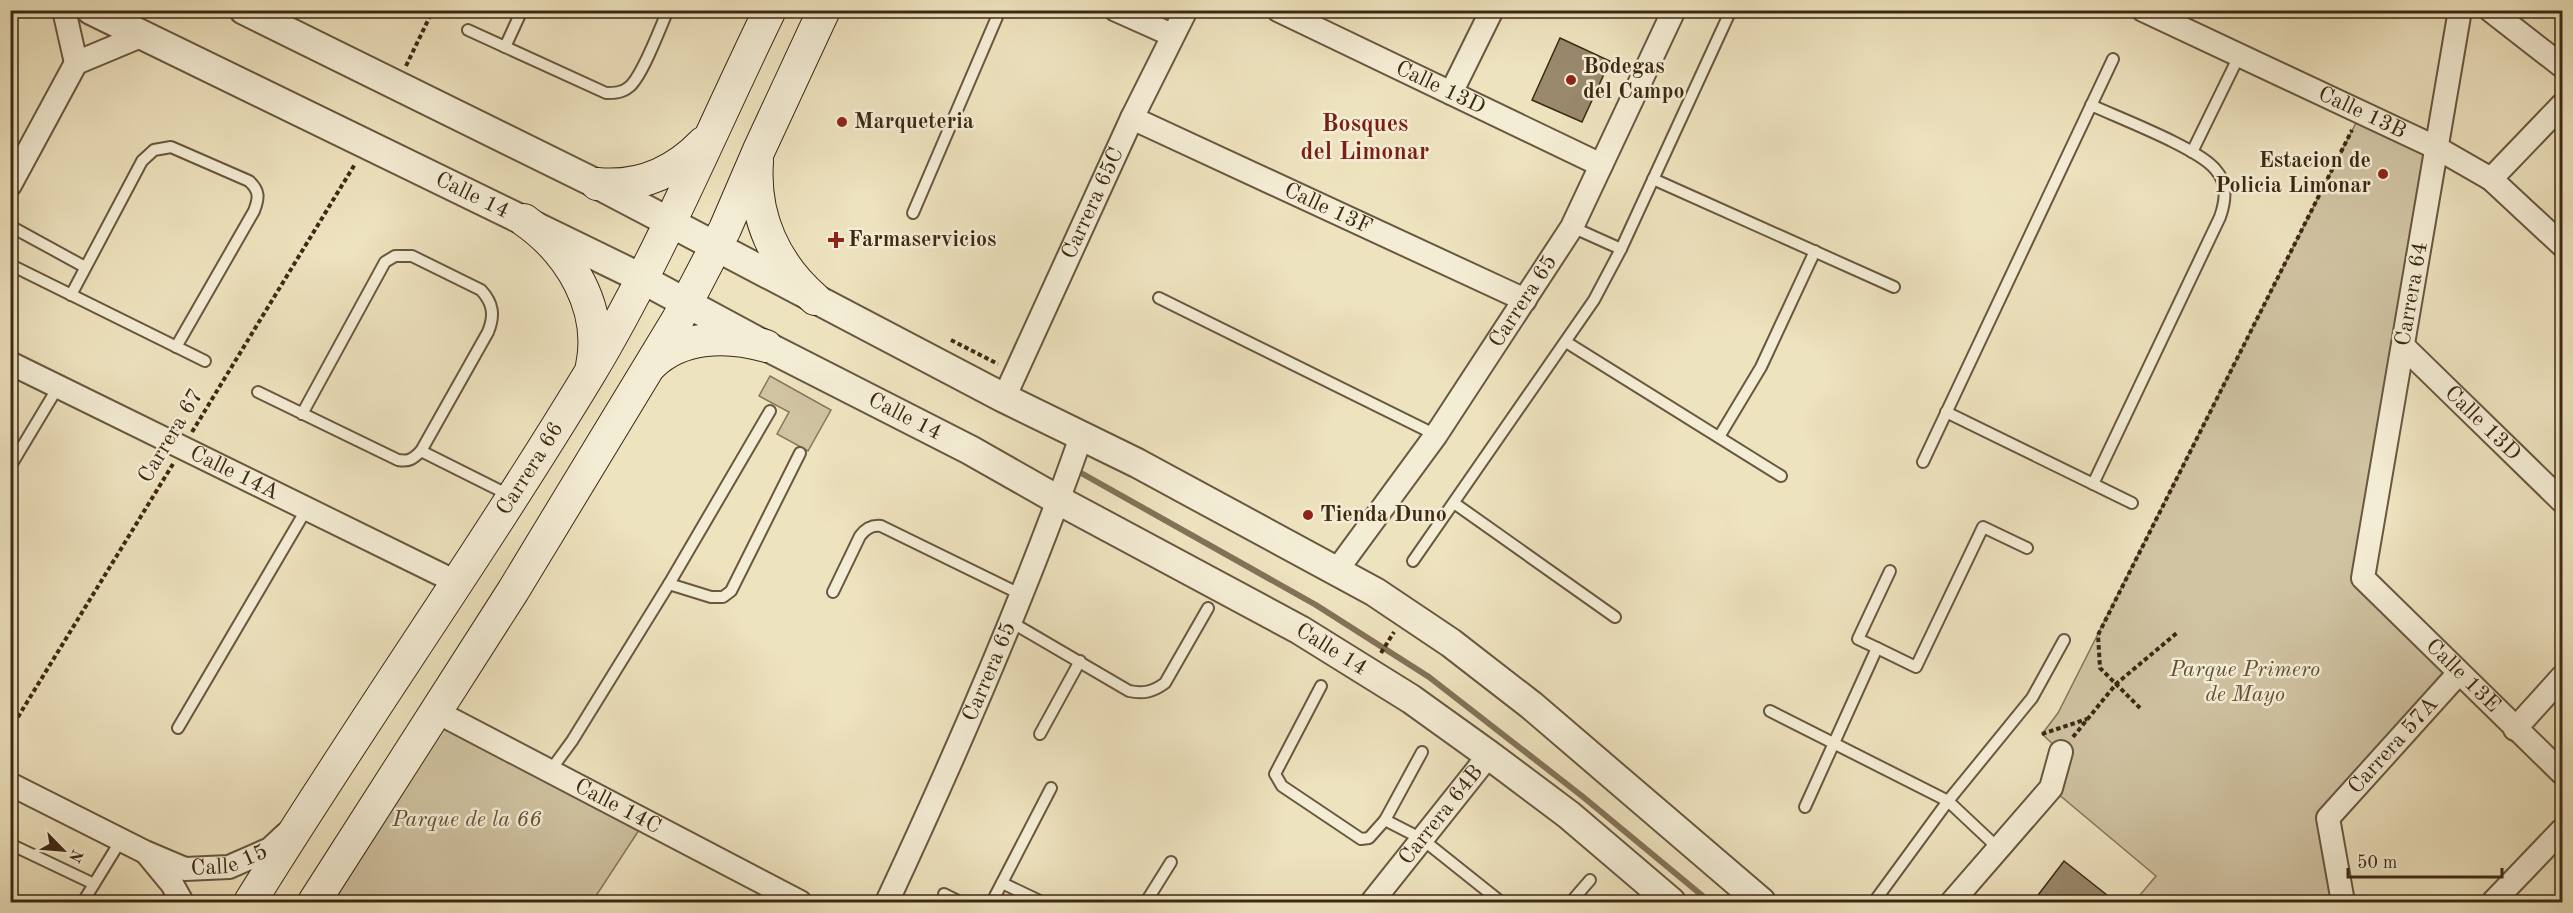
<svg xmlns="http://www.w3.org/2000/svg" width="2573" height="913" viewBox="0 0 2573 913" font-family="'Old Standard TT',serif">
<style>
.green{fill:#d0c3a2;stroke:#86765b;stroke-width:1.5}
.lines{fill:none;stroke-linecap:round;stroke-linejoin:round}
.stream{stroke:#837258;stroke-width:6}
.building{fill:#99896d;stroke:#3d2814;stroke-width:1.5}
.service-casing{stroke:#69573f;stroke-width:14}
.minor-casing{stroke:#69573f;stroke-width:26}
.tertiary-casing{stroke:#69573f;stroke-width:32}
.secondary-casing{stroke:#3d2814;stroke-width:34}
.path{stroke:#3d2814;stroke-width:4;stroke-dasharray:4.5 3;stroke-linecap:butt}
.service{stroke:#f4edd5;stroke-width:10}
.minor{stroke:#f4edd5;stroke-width:22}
.tertiary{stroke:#f4edd5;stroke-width:28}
.secondary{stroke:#f4edd5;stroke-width:32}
.poi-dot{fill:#8f2418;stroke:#f4edd5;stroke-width:2}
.labels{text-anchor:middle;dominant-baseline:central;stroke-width:5;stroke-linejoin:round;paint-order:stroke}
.poi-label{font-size:22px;font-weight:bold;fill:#3d2814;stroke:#f4edd5;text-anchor:start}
.street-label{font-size:22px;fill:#3d2814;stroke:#f4edd5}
.park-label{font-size:22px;font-style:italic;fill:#624f38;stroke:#f4edd5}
.neighbourhood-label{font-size:24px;font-weight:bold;fill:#7a1f14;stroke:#f4edd5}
</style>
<rect width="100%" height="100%" fill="#eee3bf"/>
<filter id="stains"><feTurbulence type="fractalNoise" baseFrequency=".00333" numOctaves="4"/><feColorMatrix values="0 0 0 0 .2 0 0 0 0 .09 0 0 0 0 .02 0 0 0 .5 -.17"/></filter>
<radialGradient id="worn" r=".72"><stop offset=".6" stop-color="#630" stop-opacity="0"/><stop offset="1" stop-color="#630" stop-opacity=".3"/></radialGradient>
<g class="green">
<path d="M2361 113 2437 148 2363 578 2458 674 2329 818 2343 902H2134L2156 876 2051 788 2061 752 2042 734 2058 713Z"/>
<path d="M770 376 831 410 808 451 777 434 789 412 759 396Z"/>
<path d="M437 712 645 821 592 902H314Z"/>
</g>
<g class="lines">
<path class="stream" d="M1074 469 1316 605 1429 677 1582 796 1710 902"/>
</g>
<g class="building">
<path d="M1560 38 1610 61 1582 122 1532 100Z"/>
<path d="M2064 861 2117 903H2032Z"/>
</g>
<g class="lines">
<g class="service-casing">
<g id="service">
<path d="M468 30 606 93C614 93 622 93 629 87 642 77 660 28 668 10"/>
<path d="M505 47 522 10"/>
<path d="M2091 105C2119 118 2198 148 2215 169 2228 183 2226 200 2220 217L2093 484"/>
<path d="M2192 152 2239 56"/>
<path d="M1653 179 1894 287"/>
<path d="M913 213 1000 10"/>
<path d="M10 226 85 267"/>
<path d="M1572 227 1621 249"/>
<path d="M17 268 205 361"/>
<path d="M71 295 142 161 154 150 171 147 249 181C260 191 259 198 254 211L176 347"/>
<path d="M1159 298 1436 435"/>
<path d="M1566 342 1781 476"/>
<path d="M258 392 398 460C409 462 413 459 421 451L488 332C495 315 493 303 481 290L412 256H395L385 262 302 414"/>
<path d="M1946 412 2132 503"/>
<path d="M1719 437 1761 367 1815 251"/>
<path d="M421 451 509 495"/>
<path d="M1923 462 2113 59"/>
<path d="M10 467 58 387"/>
<path d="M1454 503 1615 617"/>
<path d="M1413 561 1594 300 1621 249 1731 10"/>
<path d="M669 584 711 597H723L731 591 800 453"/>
<path d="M833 592 860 536C866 528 872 525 881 526L1022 595"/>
<path d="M1011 622 1129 691C1143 694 1153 692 1165 683L1208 608"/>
<path d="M1877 648 1858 639 1890 571"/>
<path d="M1321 686 1275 774 1282 786 1361 839 1369 838 1385 820 1422 839 1501 902"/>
<path d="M1770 711 1948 801 1998 848"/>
<path d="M178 728 306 510"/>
<path d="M1040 734 1080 661"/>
<path d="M550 771 572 741 669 584 770 411"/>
<path d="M1805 807 1877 648 1916 667 1983 527 2027 548"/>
<path d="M1385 820 1422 752"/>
<path d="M10 844 94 884"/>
<path d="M1002 883 1042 902"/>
<path d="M944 894 960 902"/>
<path d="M83 902 121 840"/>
<path d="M992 902 1051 788"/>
<path d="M1146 902 1171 862"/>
<path d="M1571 902 1590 880"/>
<path d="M1874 902 1948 801 2032 698 2064 640"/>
</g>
</g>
<g class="minor-casing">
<g id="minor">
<path d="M64 10 76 63"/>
<path d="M1116 10 1172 35"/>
<path id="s1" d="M1278 10 1601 165"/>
<path id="s2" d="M2143 10 2437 148 2491 179 2562 245"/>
<path id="s3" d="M2460 10 2363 578 2562 773"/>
<path d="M2490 10 2562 66"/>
<path d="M1451 93 1492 10"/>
<path id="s4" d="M1132 118 1525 300"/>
<path d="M2491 179 2562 105"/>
<path d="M10 185 76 63 143 35"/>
<path id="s5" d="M2403 346 2562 501"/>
<path id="s6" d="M10 363 458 583"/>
<path id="s7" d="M1004 398 1132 118 1186 10"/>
<path id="s8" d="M1337 570 1436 435 1572 227 1674 10"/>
<path id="s9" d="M437 712 800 902"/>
<path d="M2515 729 2562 677"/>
<path id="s10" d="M10 784 145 852 185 869 229 867 270 849 286 834"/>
<path d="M148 855 172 884 182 902"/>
<path id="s11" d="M887 902C958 750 1025 596 1081 437"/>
<path id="s12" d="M1372 902 1489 755"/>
<path d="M1952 902 2051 788 2061 752"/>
<path id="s13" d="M2343 902 2328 818 2458 674"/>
<path d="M2493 902 2562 830"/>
</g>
</g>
<g class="tertiary-casing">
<g id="tertiary">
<path id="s14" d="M91 10 627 271 766 346 970 450 1058 500 1300 630 1411 699 1489 755 1569 815 1671 902"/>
<path d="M244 10 597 184 1004 398 1137 463 1375 592 1451 643 1531 705 1761 902"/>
</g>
</g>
<g class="secondary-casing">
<g id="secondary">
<path d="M757 162C753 217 775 264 815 299"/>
<path d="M597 184C639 188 674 173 703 143"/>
<path d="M524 220C570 252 604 308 592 366"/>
<path d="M651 365C681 335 728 335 766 346"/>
<path id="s15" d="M250 902C360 724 481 553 590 373 659 258 711 131 770 10"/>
<path d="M314 902 513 591 678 319 725 229 759 150 824 10"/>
</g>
</g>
<g class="path">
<path d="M406 66 433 10"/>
<path d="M951 340 998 364"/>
<path d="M192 432 355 164"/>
<path d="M1381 653 1394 632"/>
<path d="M2140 708 2100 668 2098 635 2352 130"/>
<path d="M10 730 173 464"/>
<path d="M2042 734 2087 719"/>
<path d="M2073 737 2116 684 2178 632"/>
</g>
<use href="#service" class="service"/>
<use href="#minor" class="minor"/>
<use href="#tertiary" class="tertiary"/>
<use href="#secondary" class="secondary"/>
</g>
<g class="poi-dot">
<circle cx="1571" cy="80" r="6"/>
<circle cx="842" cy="122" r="6"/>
<circle cx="2383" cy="174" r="6"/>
<path d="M833 231h6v6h6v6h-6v6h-6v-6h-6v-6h6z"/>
<circle cx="1308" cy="515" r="6"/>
</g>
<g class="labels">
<g class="poi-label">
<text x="1583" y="67">Bodegas<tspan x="1583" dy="25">del Campo</tspan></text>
<text x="854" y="122">Marqueteria</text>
<text x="2371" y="161" text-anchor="end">Estacion de<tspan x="2371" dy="25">Policia Limonar</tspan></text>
<text x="848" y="240">Farmaservicios</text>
<text x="1320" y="515">Tienda Duno</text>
</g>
<g class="street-label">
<text stroke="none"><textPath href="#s1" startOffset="180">Calle 13D</textPath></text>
<text stroke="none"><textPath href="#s2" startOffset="242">Calle 13B</textPath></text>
<text stroke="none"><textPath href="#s14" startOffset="424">Calle 14</textPath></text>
<text stroke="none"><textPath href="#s7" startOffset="214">Carrera 65C</textPath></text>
<text stroke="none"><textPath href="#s4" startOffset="216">Calle 13F</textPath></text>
<text transform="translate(2412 294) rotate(-80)">Carrera 64</text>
<text stroke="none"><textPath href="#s8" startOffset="327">Carrera 65</textPath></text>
<text stroke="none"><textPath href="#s14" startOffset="910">Calle 14</textPath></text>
<text stroke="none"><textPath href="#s5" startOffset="111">Calle 13D</textPath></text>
<text transform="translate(171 436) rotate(-59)">Carrera 67</text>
<text stroke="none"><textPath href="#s15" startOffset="516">Carrera 66</textPath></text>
<text stroke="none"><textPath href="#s6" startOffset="250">Calle 14A</textPath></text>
<text stroke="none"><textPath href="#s14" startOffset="1396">Calle 14</textPath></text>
<text stroke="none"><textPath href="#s11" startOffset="252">Carrera 65</textPath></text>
<text stroke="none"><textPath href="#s3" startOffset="716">Calle 13E</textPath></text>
<text stroke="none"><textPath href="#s13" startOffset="183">Carrera 57A</textPath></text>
<text stroke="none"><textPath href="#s9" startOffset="204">Calle 14C</textPath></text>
<text stroke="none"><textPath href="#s12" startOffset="111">Carrera 64B</textPath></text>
<text stroke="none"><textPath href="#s10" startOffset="240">Calle 15</textPath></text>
</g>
<g class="park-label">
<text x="2245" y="670">Parque Primero<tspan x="2245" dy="25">de Mayo</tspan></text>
<text x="467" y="820">Parque de la 66</text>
</g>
<g class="neighbourhood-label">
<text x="1365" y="125">Bosques<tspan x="1365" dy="28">del Limonar</tspan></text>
</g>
</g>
<rect width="2573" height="913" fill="none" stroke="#eee3bf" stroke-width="36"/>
<rect x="12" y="12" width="2549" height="889" fill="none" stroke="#3d2814" stroke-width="3"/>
<rect x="18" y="18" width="2537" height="877" fill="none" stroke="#3d2814" stroke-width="1.5"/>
<g transform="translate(63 850) rotate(115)" stroke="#f4edd5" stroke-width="4.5" paint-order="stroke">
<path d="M0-4.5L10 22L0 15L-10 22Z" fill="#3d2814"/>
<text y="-9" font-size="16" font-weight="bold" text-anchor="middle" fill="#3d2814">N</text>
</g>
<path d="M2348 868v9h154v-9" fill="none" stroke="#3d2814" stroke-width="3"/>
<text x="2357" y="868" font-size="18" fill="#3d2814" stroke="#f4edd5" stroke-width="4.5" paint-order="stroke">50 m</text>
<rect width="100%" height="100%" filter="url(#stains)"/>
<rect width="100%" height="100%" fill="url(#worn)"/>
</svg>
